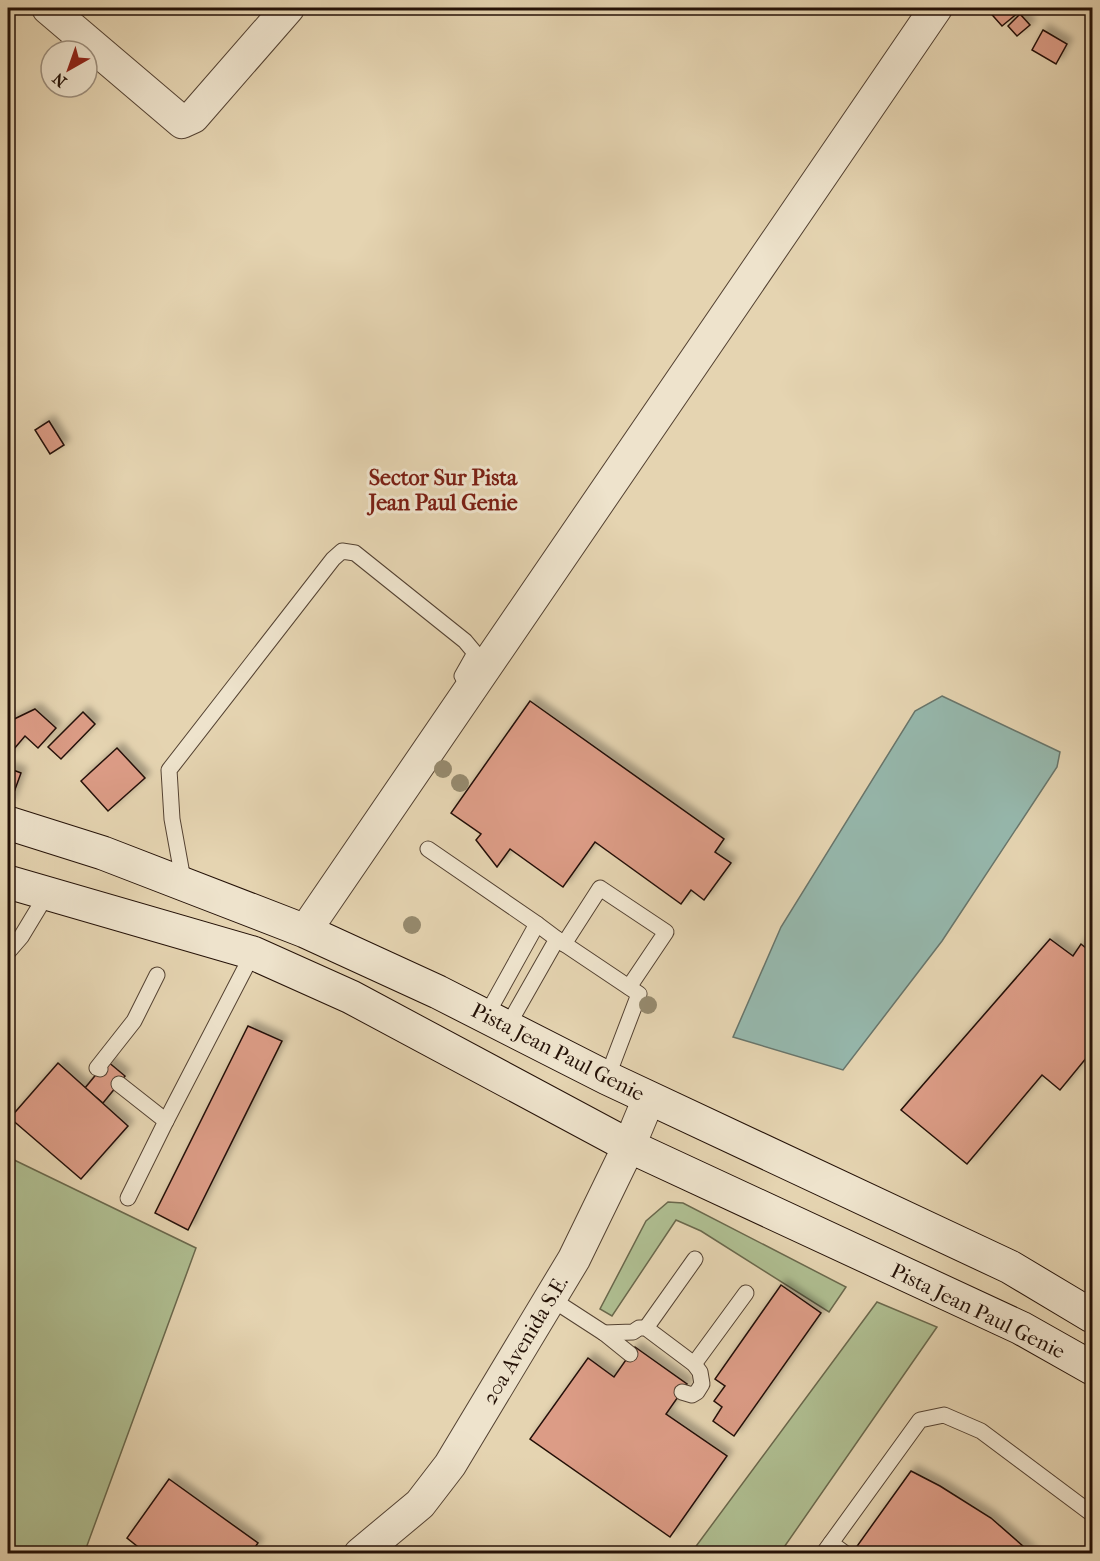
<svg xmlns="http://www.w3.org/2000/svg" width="1100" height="1561" viewBox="0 0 1100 1561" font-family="'IM FELL French Canon',serif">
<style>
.green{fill:#afbe91;stroke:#6a684c;stroke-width:1.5}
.water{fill:#96b8ad;stroke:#68756b;stroke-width:1.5}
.building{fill:#dc9c86;stroke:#241107;stroke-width:1.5;filter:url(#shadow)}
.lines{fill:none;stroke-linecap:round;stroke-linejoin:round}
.lane-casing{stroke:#544232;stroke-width:17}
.street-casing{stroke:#544232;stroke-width:34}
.secondary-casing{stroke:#241107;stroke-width:35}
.lane{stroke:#eee3cc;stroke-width:15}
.street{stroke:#eee3cc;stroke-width:32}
.secondary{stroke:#eee3cc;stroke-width:33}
.tree{fill:#968a6e}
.labels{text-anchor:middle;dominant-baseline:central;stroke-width:6;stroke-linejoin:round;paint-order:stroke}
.street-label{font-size:21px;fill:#241107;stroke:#eee3cc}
.neighbourhood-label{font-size:22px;font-weight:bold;fill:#7a1f14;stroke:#eee3cc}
</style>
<defs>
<filter id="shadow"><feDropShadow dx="5.5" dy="-5.5" stdDeviation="3" flood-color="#0004"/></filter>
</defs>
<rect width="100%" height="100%" fill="#e5d4b1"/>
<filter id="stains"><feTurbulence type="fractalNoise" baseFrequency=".00333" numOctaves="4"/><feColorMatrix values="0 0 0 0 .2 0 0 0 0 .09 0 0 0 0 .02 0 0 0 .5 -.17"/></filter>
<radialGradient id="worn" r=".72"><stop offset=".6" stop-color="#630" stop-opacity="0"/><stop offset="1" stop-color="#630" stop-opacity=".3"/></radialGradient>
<g class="green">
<path d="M8 1157 196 1248 85 1551 76 1553H8Z"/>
<path d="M668 1202 683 1203 846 1287 829 1312 701 1231 676 1220 612 1316 600 1309 646 1221Z"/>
<path d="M877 1302 937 1327 780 1553H691Z"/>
</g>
<path class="water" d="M942 696 1060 752 1057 767 942 941 843 1070 733 1037 781 927 915 711Z"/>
<g class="building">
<path d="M986 8H1016L1019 12 1002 26Z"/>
<path d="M1020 14 1030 25 1017 36 1008 26Z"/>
<path d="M1043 30 1067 44 1056 64 1032 50Z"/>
<path d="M49 421 64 445 50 454 35 430Z"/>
<path d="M530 701 724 839 715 852 731 863 704 900 691 890 681 904 595 842 563 887 510 849 497 867 476 840 481 834 451 813Z"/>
<path d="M35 709 56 728 38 748 25 736 8 756V722Z"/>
<path d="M83 712 95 724 61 759 48 747Z"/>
<path d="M117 748 145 778 108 811 81 781Z"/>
<path d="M8 768 21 773 9 806 8 805Z"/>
<path d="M1050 939 1073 956 1081 944 1092 953V1051L1060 1090 1042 1075 967 1164 901 1110Z"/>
<path d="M248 1026 282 1041 188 1230 155 1213Z"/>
<path d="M107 1061 125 1076 103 1103 85 1088Z"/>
<path d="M58 1063 128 1126 81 1179 10 1118Z"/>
<path d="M781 1285 821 1313 734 1436 713 1421 722 1407 714 1401 725 1386 715 1379Z"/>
<path d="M635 1347 687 1384 666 1414 727 1456 670 1537 530 1439 588 1358 614 1377Z"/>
<path d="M911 1471 940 1486 991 1518 1032 1554H861L855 1549Z"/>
<path d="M169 1479 258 1543 250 1554H147L127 1538Z"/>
</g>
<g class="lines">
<g class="lane-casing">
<g id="lane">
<path d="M428 849 537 924 486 1016"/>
<path d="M184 885 172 819 169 770 333 559 342 551 355 553 465 641 475 653 462 676"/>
<path d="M557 939 639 994 607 1078"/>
<path d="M564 944 600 888 666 932 629 987"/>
<path d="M8 952 21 937 47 894"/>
<path d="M507 1027 557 939 537 924"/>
<path d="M100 1069 97 1068 134 1021 157 975"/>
<path d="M119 1084 166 1121 128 1198"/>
<path d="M166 1121 253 953"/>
<path d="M550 1298 604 1333 630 1354"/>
<path d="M646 1328 695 1259"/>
<path d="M604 1333 633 1332 639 1328H646L694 1364 700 1372 702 1384 697 1392 692 1395 682 1392"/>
<path d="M694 1364 746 1293"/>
<path d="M831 1543 846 1554"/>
<path d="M823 1554 920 1420 944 1415 981 1431 1092 1514"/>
</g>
</g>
<g class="street-casing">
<g id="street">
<path d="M48 8 182 122 193 117 288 8"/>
<path d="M305 931 936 8"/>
<path d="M360 1554 420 1504 450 1465 574 1259 629 1146 649 1098"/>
</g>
</g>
<g class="secondary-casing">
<g id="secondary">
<path d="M8 823 103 853 305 931 438 992 607 1078 1010 1267 1092 1316"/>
<path d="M8 882 253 953 351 997 629 1146 1021 1328 1092 1368"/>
</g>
</g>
<use href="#lane" class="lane"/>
<use href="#street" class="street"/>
<use href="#secondary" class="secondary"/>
</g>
<g class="tree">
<circle cx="443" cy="769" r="9"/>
<circle cx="460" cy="783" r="9"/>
<circle cx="412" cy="925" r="9"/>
<circle cx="648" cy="1005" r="9"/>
</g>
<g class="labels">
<g class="street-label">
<text transform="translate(558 1052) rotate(27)">Pista Jean Paul Genie</text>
<text transform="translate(978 1311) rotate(26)">Pista Jean Paul Genie</text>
<text transform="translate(525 1340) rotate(-59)">20a Avenida S.E.</text>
</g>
<g class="neighbourhood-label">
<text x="443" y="478">Sector Sur Pista<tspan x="443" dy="25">Jean Paul Genie</tspan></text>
</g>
</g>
<rect width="1100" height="1561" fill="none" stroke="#e5d4b1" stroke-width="30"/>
<rect x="9" y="9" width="1082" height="1543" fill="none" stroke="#241107" stroke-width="3"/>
<rect x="15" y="15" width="1070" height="1531" fill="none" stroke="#241107" stroke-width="1.5"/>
<g transform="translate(69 69) rotate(220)"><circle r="28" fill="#eee3cc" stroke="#9d8f7d" stroke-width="1.5"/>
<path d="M0-4.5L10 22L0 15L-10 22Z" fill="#8f2418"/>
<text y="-9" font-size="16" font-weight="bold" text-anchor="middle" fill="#241107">N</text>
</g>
<rect width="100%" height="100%" filter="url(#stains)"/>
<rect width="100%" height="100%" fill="url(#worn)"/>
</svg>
